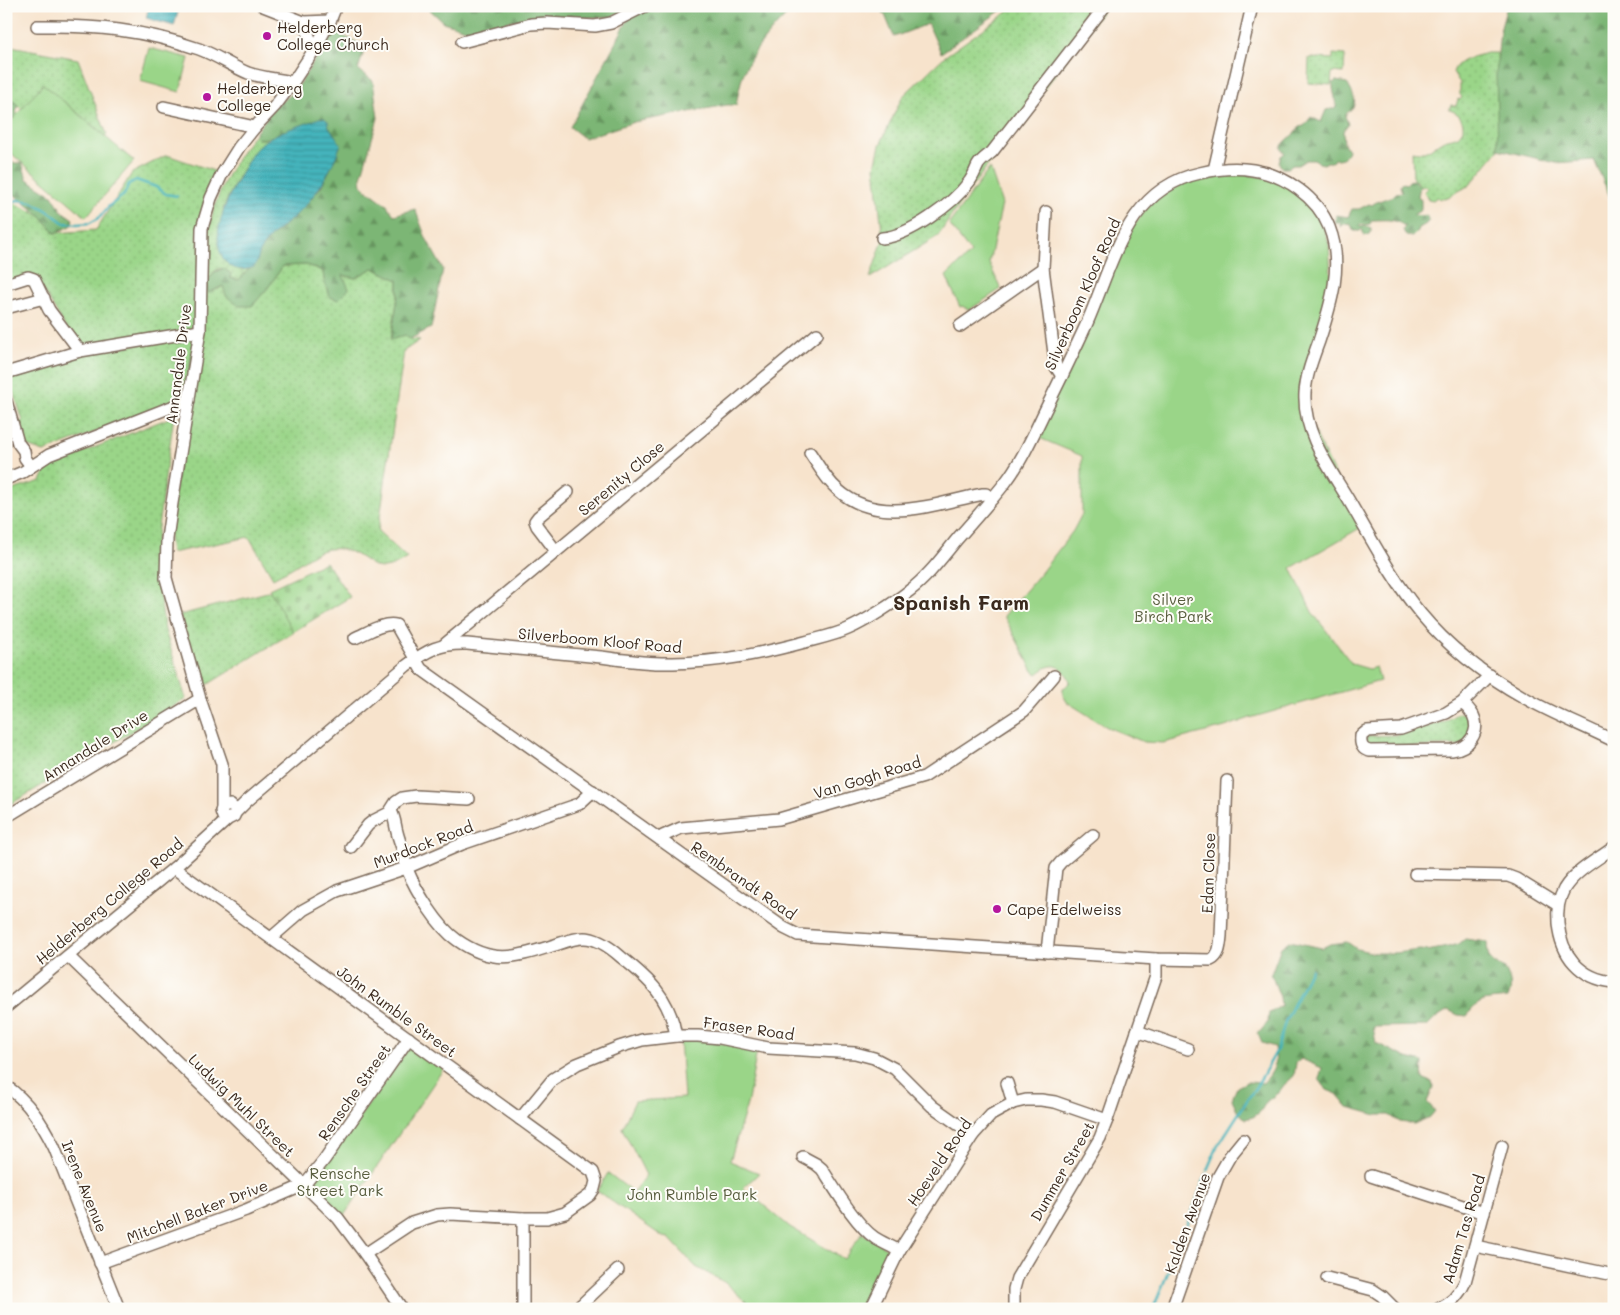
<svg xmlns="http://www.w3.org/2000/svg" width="1620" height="1315" viewBox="0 0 1620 1315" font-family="Mali,sans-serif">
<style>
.grass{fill:url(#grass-dots);stroke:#6a8053}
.forest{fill:url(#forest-firs);stroke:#5b7049}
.cemetery{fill:url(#cemetery-stones);stroke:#6a8053}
.park{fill:#9ad588;stroke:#6a8053}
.water{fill:url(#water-rules);stroke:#406f6d}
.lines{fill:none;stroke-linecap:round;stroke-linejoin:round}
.stream{stroke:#44b4bc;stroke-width:2.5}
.minor-casing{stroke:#7d6b5b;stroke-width:14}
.minor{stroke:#fff;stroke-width:11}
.poi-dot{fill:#b5179e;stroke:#fdfcf7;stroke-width:2}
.labels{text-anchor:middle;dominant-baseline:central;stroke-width:4;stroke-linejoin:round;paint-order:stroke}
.poi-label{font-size:15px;fill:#3b2a1e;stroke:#fdfcf7;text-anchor:start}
.street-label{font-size:15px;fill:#3b2a1e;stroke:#fdfcf7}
.park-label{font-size:15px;fill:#585d3e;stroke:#fdfcf7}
.district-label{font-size:20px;font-weight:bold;fill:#3b2a1e;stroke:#fdfcf7}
</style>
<defs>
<pattern id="grass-dots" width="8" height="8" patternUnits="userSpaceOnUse" patternTransform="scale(1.25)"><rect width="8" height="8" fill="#9ad588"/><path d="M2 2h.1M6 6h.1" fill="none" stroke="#86b775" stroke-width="1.8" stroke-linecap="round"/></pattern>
<pattern id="forest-firs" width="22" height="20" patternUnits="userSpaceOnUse" patternTransform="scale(1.25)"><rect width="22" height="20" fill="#7bb674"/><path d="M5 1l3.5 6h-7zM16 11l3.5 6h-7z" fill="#66945f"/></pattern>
<pattern id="cemetery-stones" width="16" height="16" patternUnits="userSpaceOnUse" patternTransform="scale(1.25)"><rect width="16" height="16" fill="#9ad588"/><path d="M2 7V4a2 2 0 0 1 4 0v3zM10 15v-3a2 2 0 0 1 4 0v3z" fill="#86b775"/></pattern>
<pattern id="water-rules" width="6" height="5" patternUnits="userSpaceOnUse" patternTransform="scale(1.25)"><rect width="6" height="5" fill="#44b4bc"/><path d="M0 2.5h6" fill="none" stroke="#3a9398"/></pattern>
</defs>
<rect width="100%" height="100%" fill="#fdfcf7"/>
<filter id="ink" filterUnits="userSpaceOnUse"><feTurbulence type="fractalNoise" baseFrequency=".02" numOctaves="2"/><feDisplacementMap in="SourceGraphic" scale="10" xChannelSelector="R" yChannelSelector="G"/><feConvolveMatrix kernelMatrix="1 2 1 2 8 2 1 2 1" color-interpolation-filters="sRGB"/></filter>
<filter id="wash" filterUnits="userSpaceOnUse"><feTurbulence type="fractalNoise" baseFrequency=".0096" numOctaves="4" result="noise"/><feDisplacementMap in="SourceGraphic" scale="20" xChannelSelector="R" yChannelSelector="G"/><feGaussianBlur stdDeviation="1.12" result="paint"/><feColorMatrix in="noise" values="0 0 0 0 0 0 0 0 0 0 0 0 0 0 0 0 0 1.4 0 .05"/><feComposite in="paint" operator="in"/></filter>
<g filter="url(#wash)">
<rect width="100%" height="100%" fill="#f7e3cc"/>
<g class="grass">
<path d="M1016 6H1106L962 200 938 236 870 278 883 240 875 167 880 145 902 97 944 57Z"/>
<path d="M6 45 78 59 107 135 105 136 43 84 22 109 6 95Z"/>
<path d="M1486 53H1497L1502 146 1470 185 1448 197 1439 199 1437 197 1433 200 1428 199 1424 191 1427 189 1426 186 1420 187 1417 181 1413 180 1412 151C1416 152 1420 152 1424 152 1431 150 1435 145 1442 141 1447 138 1456 139 1460 134 1468 124 1459 112 1449 110L1451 105 1456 106 1458 99 1460 100 1462 97 1460 95V83L1453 72C1457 59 1475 57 1486 53Z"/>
<path d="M1333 54 1345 55 1344 73 1332 72 1331 85 1308 83 1309 58 1333 59Z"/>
<path d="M254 135 259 139H267C246 158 234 184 223 209L240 270 249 269 239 280 230 278 221 268 215 271 207 282 217 290 223 286 252 306 267 289 283 266 306 265 323 271 324 280 342 275 355 278 373 268 398 280V296L391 339 405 335 410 339 420 340 404 351 378 531 407 558C371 583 371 554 340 549 319 546 306 560 290 569 285 572 278 575 273 578L249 537 171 553 169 538 208 232C217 191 229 168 254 135Z"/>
<path d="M167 155 220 173 208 196 196 328 85 349 76 345 36 278 6 281V199L41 216 55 233 96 230 132 173Z"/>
<path d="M195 334 184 398 44 452 24 445 17 423 23 421 14 393 8 394 6 378 81 354Z"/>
<path d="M174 416 156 541 157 580 165 630 186 699 6 807V492L41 481 48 466Z"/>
<path d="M271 591 293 632 202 688 180 615Z"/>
<path d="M1458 713 1466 714 1471 725 1465 745 1369 748 1366 741V736L1397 735 1446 721Z"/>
</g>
<g class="forest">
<path d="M426 6H795C776 26 753 48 743 75 740 84 738 95 736 105H727L634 122 584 138 570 127 630 16 629 9 611 17 538 18 509 21 481 34 443 22Z"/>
<path d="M879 6H1007L941 53 928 24 894 37 885 15Z"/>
<path d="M1507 6H1614V206L1594 160 1556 163 1498 149 1496 75 1500 31Z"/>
<path d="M334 32 366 46 358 69 373 81 378 118 361 177 362 186 386 204 394 215 415 209 426 238 443 269 431 328 410 339 405 335 391 340 398 296V280L373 268 355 278 343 275 349 289 338 300 330 297 324 280 323 271 306 265 283 266 267 289 252 306H239L226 296 223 286 208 293 207 282 215 272 224 268 231 274 230 278 239 280 249 269 254 266 257 261 260 250 265 242 296 215 321 187 338 153 308 124C291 127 276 139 258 139L254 135 275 106 295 92 329 36Z"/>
<path d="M1336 81 1347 83C1350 90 1358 99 1353 107 1350 111 1347 112 1345 116L1348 124 1343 131 1344 144 1348 150C1346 158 1342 159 1334 159L1332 162H1327L1324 164 1319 163 1316 160H1306L1298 165H1293L1288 168H1282L1279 163 1281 156 1285 153 1281 148C1284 140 1295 136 1299 127L1304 126 1311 117 1321 122 1326 110 1336 108C1337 100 1332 91 1333 83Z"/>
<path d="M6 95 18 105 15 117 6 120Z"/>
<path d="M6 160 8 163H22L27 179 52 195 62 211 73 219 71 226 55 233 41 216 6 188Z"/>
<path d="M1410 180 1414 181 1420 186 1418 196 1421 200V210L1413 215 1422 216 1426 215 1429 220 1426 224 1419 228 1418 231 1412 237 1406 236 1403 230 1405 226C1392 218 1387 220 1372 220L1370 224 1359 225 1360 227 1366 226 1371 228V233L1369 235H1364L1362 229 1360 231H1354L1350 223 1344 224 1341 227 1340 223H1336L1335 220 1336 215 1348 217 1352 209H1359L1369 204 1372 205C1376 201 1388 198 1394 196L1396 193 1402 192 1400 186 1401 183 1407 184Z"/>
<path d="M1465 939 1487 942C1488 958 1488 962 1504 968 1510 978 1513 986 1508 998 1487 1001 1480 997 1467 1016L1458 1015 1448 1010 1434 1019 1427 1026 1373 1027 1376 1043 1407 1058 1423 1062 1422 1078 1432 1082 1433 1088 1427 1102 1435 1111 1430 1117 1414 1124 1400 1122 1389 1115H1377L1348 1107 1337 1094 1327 1090 1319 1079 1322 1068 1301 1059 1296 1063 1294 1076 1284 1085 1279 1092 1267 1101 1260 1112 1253 1117 1245 1119 1237 1110 1232 1099 1237 1087 1247 1082 1263 1083C1275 1070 1277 1064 1275 1047L1262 1043 1258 1034 1268 1022 1269 1013 1281 1006 1280 997 1271 974 1281 947 1289 941 1322 948 1330 944 1347 942 1357 949 1375 953H1395L1420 950 1427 951 1448 947 1459 944Z"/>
</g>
<path class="cemetery" d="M326 562 350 597 293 632 269 589Z"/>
<g class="park">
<path d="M149 48 189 58 180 92 140 81Z"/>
<path d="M43 84 134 161 86 217 6 149V127Z"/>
<path d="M990 168 1002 204 989 263 1001 289 969 310 962 306 960 307 946 276 971 253 949 224Z"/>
<path d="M1232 172 1274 179 1298 192 1321 219 1329 244 1331 276 1301 403 1360 528 1291 568 1312 612 1352 664 1369 669 1376 667 1380 681 1250 718 1225 727 1163 743 1144 742 1107 727 1067 702 1063 695V689L1070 682C1069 676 1060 664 1052 666 1047 666 1041 671 1037 674L1033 671 1004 616 1040 574 1073 531 1082 514V456L1037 437 1129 232 1150 204 1187 180Z"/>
<path d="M680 1039H697L757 1050 748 1101 730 1161 759 1173 743 1188 790 1227 844 1259 862 1233 891 1251 892 1254 867 1309H754L724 1282 696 1267 669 1238 663 1237 597 1191 608 1173 633 1192 646 1175 622 1128 635 1101 684 1098Z"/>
<path d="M413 1048 444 1068 343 1217 313 1187 314 1181 408 1049Z"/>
</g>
<g class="water">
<path d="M149 6H159L178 12 174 26 146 18Z"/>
<path d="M319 118H324L328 121 329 127 341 144C331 172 317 195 295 216 285 225 274 232 266 242 259 249 259 259 254 267 246 270 236 271 229 265 202 242 232 189 245 166 249 160 252 152 258 147 274 130 299 128 319 118Z"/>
</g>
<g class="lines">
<g class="stream">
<path d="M6 203 18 200 32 202 48 211 64 223 78 224 90 223 100 217 109 206 124 195 129 184 136 180 156 187 166 194 177 196"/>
<path d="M1207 1170 1217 1147 1259 1082 1277 1050 1285 1022 1311 969"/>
<path d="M1153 1309 1187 1226 1206 1174"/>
</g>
</g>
</g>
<g filter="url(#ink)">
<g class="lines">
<g class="minor-casing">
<g id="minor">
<path d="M263 6 304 22 330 21"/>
<path d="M304 22 314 50"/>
<path d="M37 26C95 25 144 30 199 49 216 55 231 66 248 73 262 78 278 79 293 82"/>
<path d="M462 42 531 24 547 23 595 26 611 23 645 6"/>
<path d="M164 107 255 127"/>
<path d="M1214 170 1252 6"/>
<path d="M1046 212 1043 268 1055 361 1056 367 1062 376"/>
<path d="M882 238C909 236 953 204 969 182 973 177 975 171 978 165 981 160 987 156 992 152L1105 6"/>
<path d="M6 284 28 277 34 279 49 310 80 351"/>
<path d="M6 308 44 298"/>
<path d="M960 326 1043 268"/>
<path d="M6 373 80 351 200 331"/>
<path d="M6 401 18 443 24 451 25 458 31 466"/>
<path d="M810 453C818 465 826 480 838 490 879 527 936 503 983 494H986L992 499"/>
<path d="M6 479 23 472 49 455 189 400"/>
<path d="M556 551 537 526 535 521 538 517 568 492"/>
<path d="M355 638C367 633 383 622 396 625L421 669 784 928 798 935 1156 959 1211 960C1220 955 1220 945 1221 936L1227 781"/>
<path d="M444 645 817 334"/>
<path d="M1462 703C1466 706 1470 710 1473 715 1481 732 1469 748 1452 750L1370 751C1362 750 1360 744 1361 736L1367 731 1401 729 1446 713 1462 703 1490 675"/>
<path d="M222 809V764L200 699 166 578 167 539 172 503 200 331 202 228 211 198 222 174 239 147 255 127 275 106 293 82 314 50 330 21 336 6"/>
<path d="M391 811C395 818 395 825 397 832 399 840 402 847 404 854 405 859 405 865 407 869 416 891 438 927 457 940 494 966 516 957 555 945 564 942 574 938 584 938 598 938 611 948 621 957 649 979 670 998 676 1036"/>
<path d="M236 812 247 801 406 666C427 650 440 643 467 644 511 648 556 653 601 657 624 660 649 664 673 663 720 662 760 654 805 642 820 638 835 635 848 629 866 621 894 603 909 591 928 577 943 556 958 538 974 520 990 502 1005 483 1019 465 1030 442 1040 421 1056 388 1072 356 1087 323 1113 264 1126 189 1200 173 1217 169 1235 167 1253 170 1285 175 1317 197 1329 227 1344 264 1331 305 1319 341 1313 358 1306 375 1305 393 1303 433 1329 467 1348 499 1371 538 1392 579 1420 613 1449 648 1486 676 1525 698 1553 714 1584 726 1614 741"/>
<path d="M6 817 200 699"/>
<path d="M660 839 663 836 681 828 779 819 924 777 1024 711 1054 676"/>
<path d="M351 847 368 825 373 821 389 813 396 802 402 798 416 796 469 799"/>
<path d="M1614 847C1597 860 1575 871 1564 889 1558 900 1557 912 1558 923 1561 955 1580 979 1614 982"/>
<path d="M174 868 593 1172 596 1181 594 1189 590 1195 565 1213 547 1218H523L450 1214 437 1215 412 1223 365 1254"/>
<path d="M1415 874 1508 876 1516 879 1558 905"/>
<path d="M271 938 303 910 337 891 406 868 462 844 579 804 593 791"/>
<path d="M1047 952 1056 868 1061 862 1093 835"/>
<path d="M68 956 338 1218 365 1254 402 1309"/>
<path d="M6 1007 174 868 228 819 234 816 236 810 230 805 224 807 221 811 223 817 228 819"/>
<path d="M1137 1031 1188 1049"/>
<path d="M1007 1083 1013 1103"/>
<path d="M6 1086C29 1102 42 1123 54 1147L119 1309"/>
<path d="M520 1119 553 1079 577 1064 619 1047 642 1040 676 1036H698L720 1038 768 1048 855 1053 874 1058 895 1069 932 1106 973 1135"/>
<path d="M803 1157 816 1164 822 1169C835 1189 856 1225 875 1238 883 1243 891 1246 899 1251"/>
<path d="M1371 1176 1484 1213"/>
<path d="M523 1218V1309"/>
<path d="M1475 1246 1614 1275"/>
<path d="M100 1263 246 1210 304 1185 324 1160 409 1038"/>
<path d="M1327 1278 1373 1290 1382 1296 1395 1309"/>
<path d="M576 1309 581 1305 618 1270"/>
<path d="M871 1309 899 1251 973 1135 991 1115 1013 1103 1026 1100H1041L1055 1102 1107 1120"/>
<path d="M1014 1309V1289L1017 1278 1100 1138 1107 1120 1156 976V959"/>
<path d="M1172 1309 1218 1177 1230 1156 1243 1140"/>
<path d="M1438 1309C1451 1304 1459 1295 1465 1282L1502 1146"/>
</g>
</g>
<use href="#minor" class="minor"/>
</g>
</g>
<g class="poi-dot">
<circle cx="267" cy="36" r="5"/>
<circle cx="207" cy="97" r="5"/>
<circle cx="997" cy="909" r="5"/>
</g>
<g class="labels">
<g class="poi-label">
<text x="277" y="27">Helderberg<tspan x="277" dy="17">College Church</tspan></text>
<text x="217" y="88">Helderberg<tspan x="217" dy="17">College</tspan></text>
<text x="1007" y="909">Cape Edelweiss</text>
</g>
<g class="street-label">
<text transform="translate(1082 294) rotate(-66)">Silverboom Kloof Road</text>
<text transform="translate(178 364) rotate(-83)">Annandale Drive</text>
<text transform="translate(621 478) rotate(-40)">Serenity Close</text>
<text transform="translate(600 640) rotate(5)">Silverboom Kloof Road</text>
<text transform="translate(95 745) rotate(-32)">Annandale Drive</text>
<text transform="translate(867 777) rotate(-17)">Van Gogh Road</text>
<text transform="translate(423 844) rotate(-21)">Murdock Road</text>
<text transform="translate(1208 873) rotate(-88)">Edan Close</text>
<text transform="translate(744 880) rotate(35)">Rembrandt Road</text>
<text transform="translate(109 901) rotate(-40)">Helderberg College Road</text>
<text transform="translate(397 1011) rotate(36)">John Rumble Street</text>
<text transform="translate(749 1028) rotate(8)">Fraser Road</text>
<text transform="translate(354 1092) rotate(-55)">Rensche Street</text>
<text transform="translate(242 1105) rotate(44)">Ludwig Muhl Street</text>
<text transform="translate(939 1162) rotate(-56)">Hoeveld Road</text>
<text transform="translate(1062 1171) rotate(-60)">Dummer Street</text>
<text transform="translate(85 1186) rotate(68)">Irene Avenue</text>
<text transform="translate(197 1211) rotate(-21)">Mitchell Baker Drive</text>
<text transform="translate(1187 1223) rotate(-70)">Kalden Avenue</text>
<text transform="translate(1463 1229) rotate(-73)">Adam Tas Road</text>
</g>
<g class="park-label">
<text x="1173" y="599">Silver<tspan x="1173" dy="17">Birch Park</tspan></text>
<text x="340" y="1173">Rensche<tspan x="340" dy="17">Street Park</tspan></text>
<text x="692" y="1194">John Rumble Park</text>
</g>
<g class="district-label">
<text x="961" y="602">Spanish Farm</text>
</g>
</g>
<rect width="1620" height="1315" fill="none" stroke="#fdfcf7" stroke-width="25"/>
</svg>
